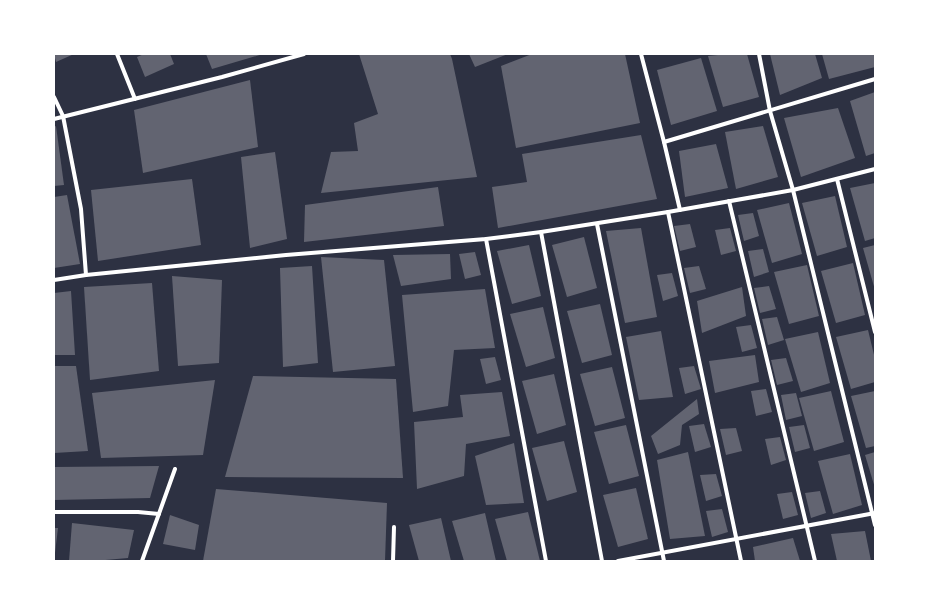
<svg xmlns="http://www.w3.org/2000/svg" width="929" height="615" viewBox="0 0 929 615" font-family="Lato,sans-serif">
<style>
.building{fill:#626471}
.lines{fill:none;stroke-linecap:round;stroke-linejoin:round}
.minor{stroke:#fff;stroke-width:4}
</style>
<rect width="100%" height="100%" fill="#2d3142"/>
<g class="building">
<path d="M54 54H74L56 62Z"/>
<path d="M144 54H170L174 64 145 77 137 57Z"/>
<path d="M206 54H263L212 69Z"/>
<path d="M359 54H450L452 59 477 177 321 193 331 152 358 151 354 123 378 114Z"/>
<path d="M469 54H508L475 67Z"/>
<path d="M532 54H625L640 123 516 148 501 66Z"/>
<path d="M728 54H747L759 97 723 107 708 56Z"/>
<path d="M770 54H815L822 78 780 95Z"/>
<path d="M822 54H875V67L829 79Z"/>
<path d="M701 58 717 111 671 125 657 70Z"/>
<path d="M250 80 258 147 143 173 134 110Z"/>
<path d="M875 92V153L866 156 850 101Z"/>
<path d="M838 108 855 158 801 177 784 118Z"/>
<path d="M56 126 64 185 54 186V127Z"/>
<path d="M763 126 778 177 736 189 725 132Z"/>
<path d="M641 135 657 199 498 228 492 187 527 182 522 154Z"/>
<path d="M716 144 728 188 685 197 679 151Z"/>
<path d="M275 152 287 239 250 248 241 157Z"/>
<path d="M192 179 201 245 98 261 91 190Z"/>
<path d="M875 183V238L865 241 850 188Z"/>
<path d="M438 187 444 226 304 242 305 205Z"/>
<path d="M67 195 80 264 54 268V197Z"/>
<path d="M835 196 847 247 817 256 802 203Z"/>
<path d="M789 203 802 254 772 263 757 210Z"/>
<path d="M753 213 759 236 744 241 738 215Z"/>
<path d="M690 224 696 247 680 251 674 226Z"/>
<path d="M641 228 657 317 625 323 606 231Z"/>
<path d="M730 228 736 251 721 255 715 230Z"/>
<path d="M584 237 597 288 567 297 552 245Z"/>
<path d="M529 245 541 296 512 304 497 251Z"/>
<path d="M875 245V290L863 248Z"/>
<path d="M763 249 769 272 754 277 748 251Z"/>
<path d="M475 252 481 275 465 279 459 254Z"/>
<path d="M450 254 451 279 401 286 393 255Z"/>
<path d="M321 257 384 260 395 366 333 372Z"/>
<path d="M853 263 865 315 836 323 821 271Z"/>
<path d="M807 265 819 316 789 324 774 272Z"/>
<path d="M312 266 318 363 283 367 280 268Z"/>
<path d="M699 266 706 289 690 293 684 268Z"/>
<path d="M672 273 678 296 663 301 657 275Z"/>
<path d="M172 276 222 280 219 363 178 366Z"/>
<path d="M152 283 159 371 90 380 84 287Z"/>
<path d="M769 286 776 309 760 313 754 288Z"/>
<path d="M742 287 746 316 702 333 697 301Z"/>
<path d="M485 289 495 348 454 350 448 406 413 412 402 295Z"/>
<path d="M71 291 75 355H54V293Z"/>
<path d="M600 304 612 355 582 363 567 311Z"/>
<path d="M543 307 555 358 526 367 510 314Z"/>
<path d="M777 317 784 340 768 345 762 319Z"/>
<path d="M751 325 757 348 742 352 736 327Z"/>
<path d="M868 330 875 359V382L851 389 836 337Z"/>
<path d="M661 331 673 397 639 400 626 337Z"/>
<path d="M818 332 830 383 801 392 785 339Z"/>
<path d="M755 355 759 382 715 393 709 361Z"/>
<path d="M495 357 501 380 486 384 480 359Z"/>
<path d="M786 358 793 381 777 385 771 360Z"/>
<path d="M54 366H76L88 451 54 453Z"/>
<path d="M694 366 701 389 685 394 679 368Z"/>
<path d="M612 367 625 418 595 426 580 374Z"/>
<path d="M554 374 566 425 537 434 522 381Z"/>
<path d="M253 376 396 379 403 478 225 477Z"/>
<path d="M215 380 203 455 101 458 92 393Z"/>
<path d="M766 389 772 412 756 416 751 391Z"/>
<path d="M831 391 844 442 814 451 799 398Z"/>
<path d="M875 391V446L866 448 851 396Z"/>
<path d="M502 392 510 436 466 444 464 476 417 489 414 422 463 417 460 395Z"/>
<path d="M796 393 802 416 786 420 781 395Z"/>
<path d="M697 399 699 414 682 425 680 445 658 454 651 436Z"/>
<path d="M704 424 711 447 695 452 689 426Z"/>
<path d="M626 425 639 476 609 484 594 432Z"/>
<path d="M804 425 810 448 795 452 789 427Z"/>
<path d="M736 428 742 451 726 455 720 429Z"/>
<path d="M780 437 786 460 771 465 765 439Z"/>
<path d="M564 441 577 492 547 501 532 448Z"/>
<path d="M514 443 524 503 486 505 475 456Z"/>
<path d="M688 452 705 536 670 539 657 460Z"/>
<path d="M875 452V488L865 455Z"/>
<path d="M850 454 862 505 833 514 818 461Z"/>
<path d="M159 466 150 498 54 500V467Z"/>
<path d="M716 474 722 496 706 501 700 475Z"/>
<path d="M636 488 648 539 618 547 603 495Z"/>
<path d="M216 489 387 503 385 561H203Z"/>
<path d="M820 491 826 513 811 518 805 493Z"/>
<path d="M792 492 798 515 783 519 777 494Z"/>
<path d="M722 509 728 532 712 537 706 511Z"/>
<path d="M528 512 540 561H507L495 519Z"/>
<path d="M485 513 496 561H464L452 521Z"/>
<path d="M170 515 199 525 195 550 163 544Z"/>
<path d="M441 518 451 561H419L409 525Z"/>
<path d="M72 523 134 530 128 558 94 561H69Z"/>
<path d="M54 528H58L55 553H54Z"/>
<path d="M865 531 871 561H837L831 534Z"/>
<path d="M793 538 800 561H755L753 547Z"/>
</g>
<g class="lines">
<g class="minor">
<path d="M117 54 135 99"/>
<path d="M641 54 664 142"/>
<path d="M759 54 770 111 793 190 875 525"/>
<path d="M54 97 63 116 81 209 86 275"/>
<path d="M54 119 222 77 304 54"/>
<path d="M837 179 875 332"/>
<path d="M729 201 815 561"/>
<path d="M680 210 664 142 875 79"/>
<path d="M668 212 741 561"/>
<path d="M597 224 664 561"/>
<path d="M541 232 602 561"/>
<path d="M486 239 546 561"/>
<path d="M54 280 86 275 286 255 486 239 541 232 668 212 793 190 875 169"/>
<path d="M54 512H138L159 514"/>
<path d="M142 561 175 469"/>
<path d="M393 561 394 527"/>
<path d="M618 561 875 513"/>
</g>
</g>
<rect width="929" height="615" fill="none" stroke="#ffffff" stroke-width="110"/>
</svg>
